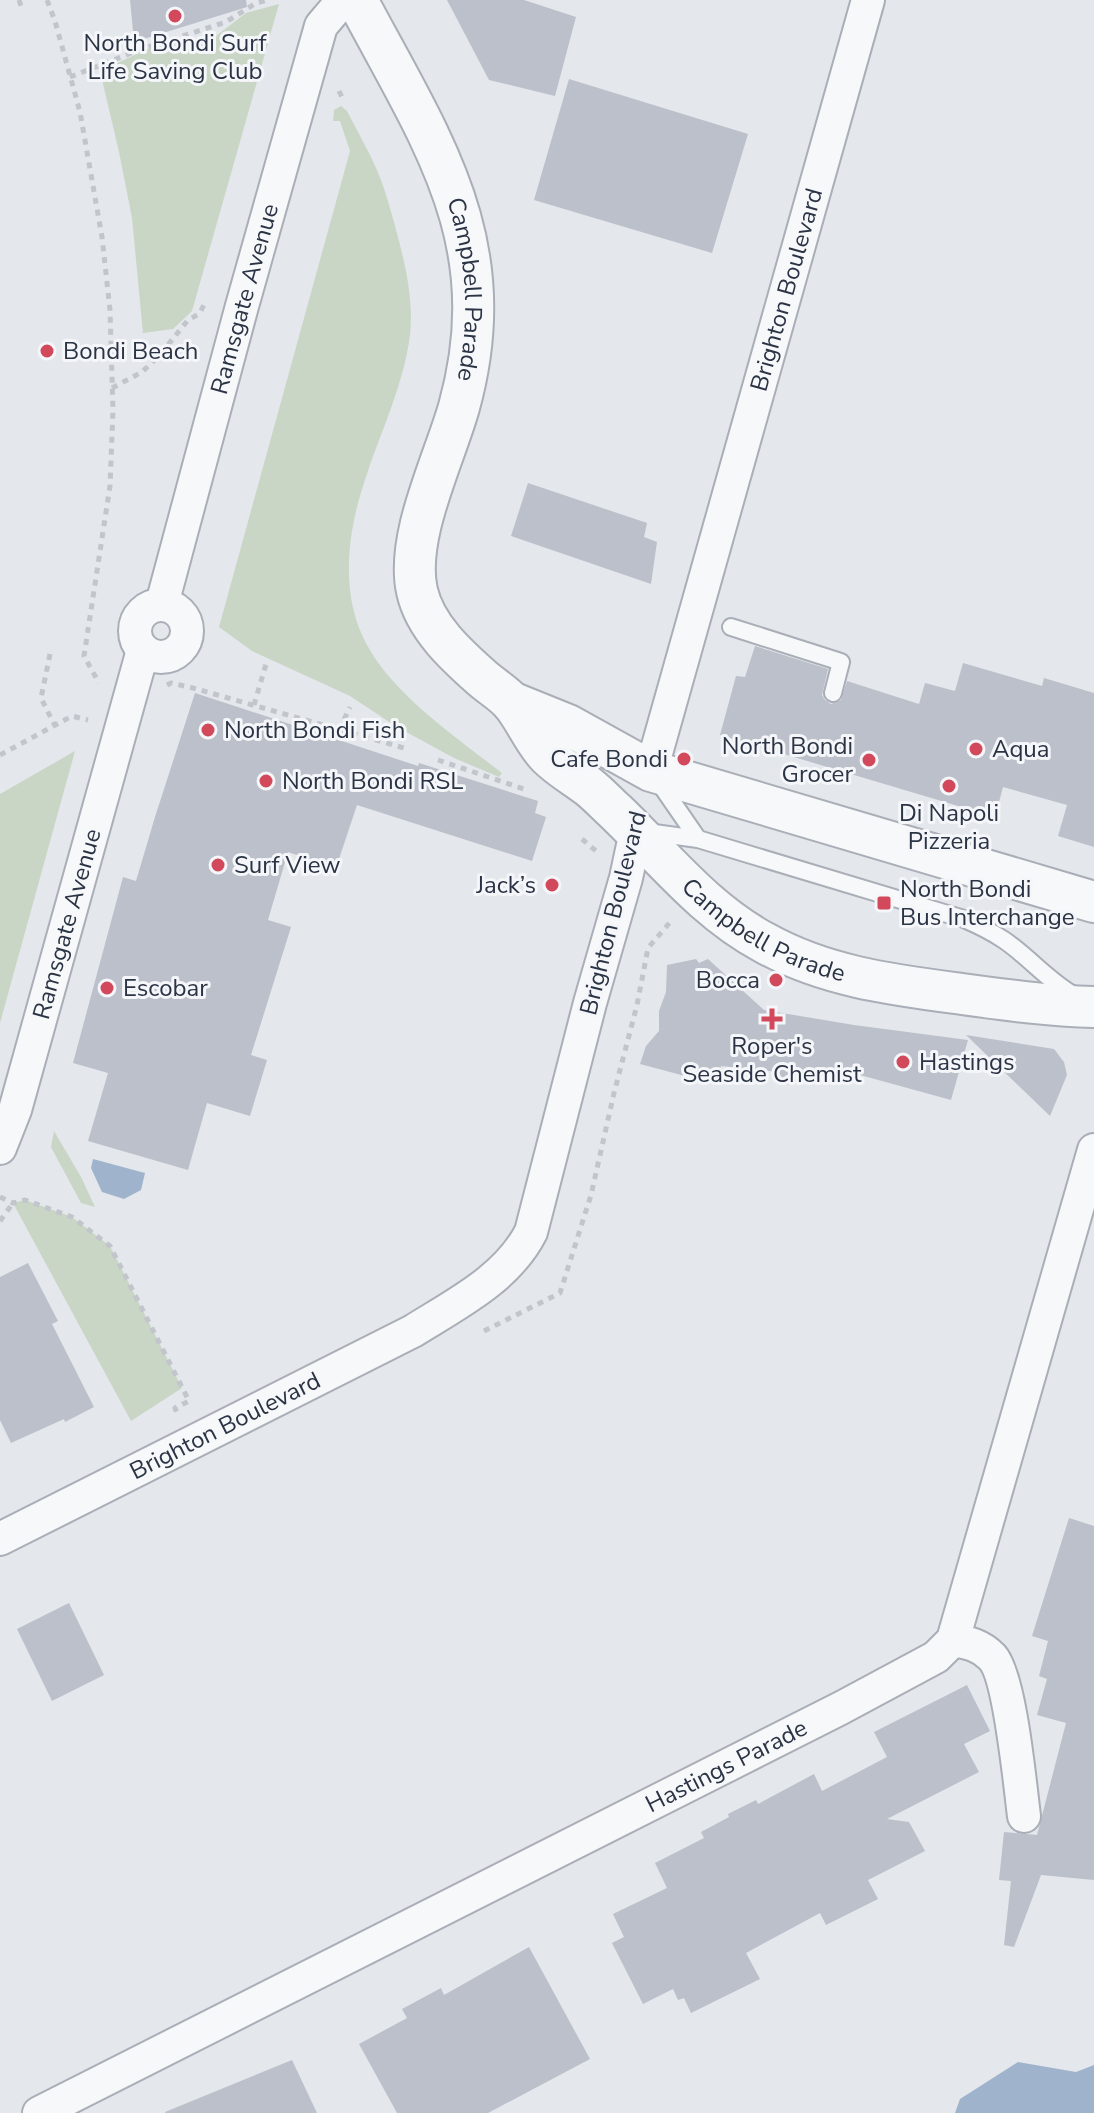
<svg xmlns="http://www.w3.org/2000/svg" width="1094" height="2113" viewBox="0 0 1094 2113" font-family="'Nunito Sans',sans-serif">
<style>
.green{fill:#c9d6c5}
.water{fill:#9fb4cc}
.building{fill:#bbc0ca}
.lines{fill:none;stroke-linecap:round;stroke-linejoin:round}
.service-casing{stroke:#a9aeb7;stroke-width:20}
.minor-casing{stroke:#a9aeb7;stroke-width:36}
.tertiary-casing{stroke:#a9aeb7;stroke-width:44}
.path{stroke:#c2c5cb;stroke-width:5;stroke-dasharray:6 6;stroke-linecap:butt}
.service{stroke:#f7f8fa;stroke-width:16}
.minor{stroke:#f7f8fa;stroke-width:32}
.tertiary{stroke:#f7f8fa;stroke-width:40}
.poi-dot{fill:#d1495b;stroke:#f4f6f9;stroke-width:3}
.labels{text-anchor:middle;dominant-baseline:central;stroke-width:6;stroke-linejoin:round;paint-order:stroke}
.poi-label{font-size:24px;fill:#2b3445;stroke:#f4f6f9;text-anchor:start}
.street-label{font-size:24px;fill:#2b3445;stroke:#f4f6f9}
</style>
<rect width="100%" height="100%" fill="#e4e7ec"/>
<g class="green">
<path d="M279 4 192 311 173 329 143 333 132 218 119 152 100 71 154 46 173 40 212 39 246 13Z"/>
<path d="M341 106 347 111C357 130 368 150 377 170 384 186 389 205 394 222 404 259 414 297 410 335 404 383 382 429 367 474 348 528 338 592 367 645 394 695 457 738 502 773L499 777 454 758 397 727 350 696 252 651 219 627 350 151 340 121H333L334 110Z"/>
<path d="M75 751 0 1023V794Z"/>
<path d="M54 1131 81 1177 95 1207 81 1203 51 1147Z"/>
<path d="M25 1200 72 1217 110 1246 182 1388 131 1421 13 1203Z"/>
</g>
<g class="water">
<path d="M93 1159 145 1173 141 1190 124 1199 102 1192 91 1168Z"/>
<path d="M1018 2062 1076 2072 1094 2065V2113H955L960 2099Z"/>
</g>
<g class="building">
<path d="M130 0H246L247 7 134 42Z"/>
<path d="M447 0H524L576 17 555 96 489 80Z"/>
<path d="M569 79 748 134 712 253 534 200Z"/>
<path d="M528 483 647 523 644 537 657 542 651 584 511 536Z"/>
<path d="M755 646 828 669 822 695 825 700 831 704 841 700 847 681 919 704 925 683 955 691 963 663 1042 686 1044 678 1094 693V847L1058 836 1067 805 1003 787 995 817 720 735 736 676 745 677Z"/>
<path d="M195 693 418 766 419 763 538 801 535 813 546 817 532 861 357 805 336 868 288 852 268 920 291 927 251 1055 267 1060 250 1116 207 1103 188 1170 88 1141 108 1073 73 1063 123 877 136 881 155 817Z"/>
<path d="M696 959 699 963 708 959 764 1010 854 1025 968 1040 951 1100 842 1070 839 1081 810 1076 788 1085 778 1072 721 1066 715 1084 640 1064 646 1046 659 1031V1011L666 992 667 965Z"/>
<path d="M966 1035 1054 1049 1064 1062 1067 1075 1050 1116Z"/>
<path d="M28 1263 58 1321 52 1324 94 1407 65 1422 64 1419 11 1443 0 1420V1277Z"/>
<path d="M1069 1518 1094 1526V1880L1041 1875 1014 1947 1004 1945 1011 1881 999 1880 1004 1832 1037 1835 1066 1723 1037 1715 1047 1679 1039 1676 1048 1641 1032 1636Z"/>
<path d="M69 1603 104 1675 52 1701 17 1629Z"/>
<path d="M967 1685 990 1731 964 1744 979 1772 887 1819 909 1822 925 1851 868 1880 878 1899 826 1925 820 1913 746 1953 760 1979 691 2013 684 1998 678 2000 673 1989 643 2004 612 1943 624 1937 613 1914 667 1888 655 1863 704 1838 701 1832 729 1817 728 1814 756 1800 758 1804 814 1774 822 1791 887 1757 874 1732Z"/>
<path d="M529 1947 590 2059 488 2113H397L359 2044 407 2018 402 2009 441 1988 444 1995Z"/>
<path d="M292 2060 317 2113H165V2112Z"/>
</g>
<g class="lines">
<g class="service-casing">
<g id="service">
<path d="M731 627 841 662 833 693"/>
<path d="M658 781 698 839"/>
<path d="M647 832 698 839 964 919C978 925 992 932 1004 940 1029 957 1048 981 1075 996"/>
</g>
</g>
<g class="minor-casing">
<g id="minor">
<path id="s1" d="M162 604 242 306 321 26 343 0"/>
<circle cx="161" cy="631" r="26"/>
<path id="s2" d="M651 771 868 0"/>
<path id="s3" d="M0 1148 15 1110 143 650"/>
<path id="s4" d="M0 1539 413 1331C456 1304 507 1279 531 1232L590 1003 626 878 636 831"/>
<path d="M953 1640C969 1643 980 1645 992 1657 1010 1676 1020 1785 1024 1816"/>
<path id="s5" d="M39 2113 841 1708 936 1657 953 1640 1094 1150"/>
</g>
</g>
<g class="tertiary-casing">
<g id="tertiary">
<path id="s6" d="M357 0C431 140 505 241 459 407 444 460 405 537 417 591 425 627 456 655 482 678 491 686 503 693 511 702 525 718 533 741 548 756 560 768 576 777 589 787 599 795 607 804 616 812 664 858 705 911 765 943 826 977 894 985 962 994 1006 1000 1050 1006 1094 1007"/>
<path d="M511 702 568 725 651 771 1094 902"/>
</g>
</g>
<g class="path">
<path d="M19 0 22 9"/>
<path d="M47 0 55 21 80 112 102 237 110 310 113 410 110 486 84 656 99 683"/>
<path d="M70 77 139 50 226 22 256 3 268 0"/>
<path d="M339 91 344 101"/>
<path d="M112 388 142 372 159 356 188 320 199 314 204 305"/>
<path d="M50 654 41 698 55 726"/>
<path d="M167 685 171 683 193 688 404 748"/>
<path d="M254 705 266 664"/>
<path d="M339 730 350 707"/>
<path d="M0 755 72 716 88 720"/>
<path d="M438 760 524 789"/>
<path d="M582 839 596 851"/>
<path d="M0 1197 13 1203 25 1200 72 1217 110 1246 189 1401 175 1408 177 1413"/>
<path d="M0 1221 13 1203"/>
<path d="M484 1331 560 1293 591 1195 614 1093 637 1005 648 948 672 920"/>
</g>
<use href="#service" class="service"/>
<use href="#minor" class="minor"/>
<use href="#tertiary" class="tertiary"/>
</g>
<g class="poi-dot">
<circle cx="175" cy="16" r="8"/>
<circle cx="47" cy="351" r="8"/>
<circle cx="208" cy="730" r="8"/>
<circle cx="976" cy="749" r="8"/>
<circle cx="684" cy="759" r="8"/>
<circle cx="869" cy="760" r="8"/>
<circle cx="266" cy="781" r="8"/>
<circle cx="949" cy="786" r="8"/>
<circle cx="218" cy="865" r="8"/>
<circle cx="552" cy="885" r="8"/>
<rect x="876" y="895" width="16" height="16" rx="4"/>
<circle cx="776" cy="980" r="8"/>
<circle cx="107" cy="988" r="8"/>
<path d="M768 1007h8v8h8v8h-8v8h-8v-8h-8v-8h8z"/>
<circle cx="903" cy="1062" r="8"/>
</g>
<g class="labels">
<g class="poi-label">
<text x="175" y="43" text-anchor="middle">North Bondi Surf<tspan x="175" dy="28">Life Saving Club</tspan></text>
<text x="63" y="351">Bondi Beach</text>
<text x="224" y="730">North Bondi Fish</text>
<text x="853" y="746" text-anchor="end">North Bondi<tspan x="853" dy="28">Grocer</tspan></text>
<text x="992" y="749">Aqua</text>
<text x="668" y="759" text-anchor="end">Cafe Bondi</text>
<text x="282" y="781">North Bondi RSL</text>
<text x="949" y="813" text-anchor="middle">Di Napoli<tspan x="949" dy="28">Pizzeria</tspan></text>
<text x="234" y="865">Surf View</text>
<text x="536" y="885" text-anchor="end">Jack’s</text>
<text x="900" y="889">North Bondi<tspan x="900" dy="28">Bus Interchange</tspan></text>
<text x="760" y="980" text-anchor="end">Bocca</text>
<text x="123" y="988">Escobar</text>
<text x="772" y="1046" text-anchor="middle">Roper's<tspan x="772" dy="28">Seaside Chemist</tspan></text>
<text x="919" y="1062">Hastings</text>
</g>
<g class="street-label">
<text stroke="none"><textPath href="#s6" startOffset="314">Campbell Parade</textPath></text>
<text stroke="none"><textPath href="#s2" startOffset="500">Brighton Boulevard</textPath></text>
<text stroke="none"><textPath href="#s1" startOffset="316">Ramsgate Avenue</textPath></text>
<text transform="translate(613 913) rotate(-76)">Brighton Boulevard</text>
<text stroke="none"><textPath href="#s3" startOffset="234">Ramsgate Avenue</textPath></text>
<text stroke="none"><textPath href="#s6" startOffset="1118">Campbell Parade</textPath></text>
<text stroke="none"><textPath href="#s4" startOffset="252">Brighton Boulevard</textPath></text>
<text stroke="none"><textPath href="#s5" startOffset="770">Hastings Parade</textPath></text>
</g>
</g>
</svg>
